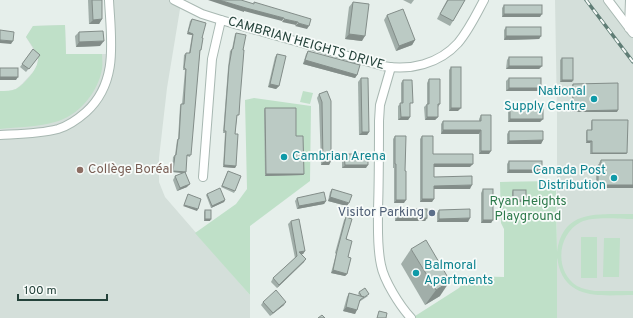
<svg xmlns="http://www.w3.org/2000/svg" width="633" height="318" viewBox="0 0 633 318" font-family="Overpass,sans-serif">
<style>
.built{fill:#d4dfda}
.green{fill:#bfe0c8}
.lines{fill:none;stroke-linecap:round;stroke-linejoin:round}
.minor-casing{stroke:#a8b8b2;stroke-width:10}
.minor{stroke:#fff;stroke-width:8}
.rail-casing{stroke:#5f7d75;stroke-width:3.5}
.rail{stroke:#f7fbf9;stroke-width:2;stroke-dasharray:6;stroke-linecap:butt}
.wall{fill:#a1aea9}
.shaded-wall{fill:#838d89}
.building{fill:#bbcac4;stroke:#838d89}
.culture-dot{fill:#0f9aa8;stroke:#f7fbf9;stroke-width:1.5}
.education-dot{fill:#8d6e63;stroke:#f7fbf9;stroke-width:1.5}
.service-dot{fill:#5c6f8a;stroke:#f7fbf9;stroke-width:1.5}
.labels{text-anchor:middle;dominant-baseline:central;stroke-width:3.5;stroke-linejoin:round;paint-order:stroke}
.street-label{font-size:13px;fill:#24423a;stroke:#f7fbf9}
.culture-label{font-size:13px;fill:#0d838f;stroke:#f7fbf9;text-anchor:end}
.education-label{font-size:13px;fill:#785e54;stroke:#f7fbf9;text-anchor:start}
.park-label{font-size:13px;fill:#2d7a4b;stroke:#f7fbf9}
.service-label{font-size:13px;fill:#4e5e75;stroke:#f7fbf9;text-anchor:end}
</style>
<rect width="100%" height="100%" fill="#e6efeb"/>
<g class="built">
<path d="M110 0H175L181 3 167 88 159 158V182L165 197 250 295V318H0V91H9L16 89 22 84 34 71 37 67 38 57 26 37 33 26 65 25 66 54H112Z"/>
<path d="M555 0H609L633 32V318H557V114Z"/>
</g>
<g class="green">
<path d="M65 25 66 54H102C102 59 103 64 102 69 98 93 78 116 55 122 37 127 18 127 0 129V91C5 91 11 91 16 89 24 85 40 67 38 57 36 50 30 43 26 37L33 26Z"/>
<path d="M303 91 313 93 310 104 300 102Z"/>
<path d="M254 98 311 106 310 181 250 226V295L195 233 236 204 247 189 245 100Z"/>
<path d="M556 181 557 252C563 208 599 215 633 214V219C619 219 593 216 581 222 557 234 554 271 577 286 583 289 589 290 595 291H633V295C605 295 569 301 559 267 558 264 558 260 557 258V318H412L459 288 468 276 504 277V229L501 223 500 182Z"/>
<rect x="581" y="237" width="16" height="41"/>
<path d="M604 238H620L619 277H603Z"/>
</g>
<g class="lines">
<g class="minor-casing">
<g id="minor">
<path d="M174 0 202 14 221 20 383 66C410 71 439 64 458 43 469 30 476 15 484 0"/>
<path d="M608 0 633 33"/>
<path d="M629 28 630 0"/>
<path d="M391 67 380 105 379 121C379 151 379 180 378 210 378 228 377 247 381 265 384 281 400 306 411 318"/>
<path d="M0 135C19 134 39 134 58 129 68 126 78 119 86 112 119 82 111 40 109 0"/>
<path d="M203 177 212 59 221 20"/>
</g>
</g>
<use href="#minor" class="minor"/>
<g class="rail-casing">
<path id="rail" d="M586 0 633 62"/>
</g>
<use href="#rail" class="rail"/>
</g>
<g class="wall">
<path d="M88 0H102V19L99 24H89Z"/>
<path d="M403 0H414L411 4Z"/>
<path d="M447 0H465L453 21 450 26 437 19Z"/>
<path d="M353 2 362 41 345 39 349 7Z"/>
<path d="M504 5 540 17H502V8Z"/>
<path d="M387 15 415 40 412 45 396 51 384 20Z"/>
<path d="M192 19 202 38 200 51 190 157 187 156 185 173 187 187 177 191 173 180 175 176 183 173 172 172 173 157 175 155 177 140 178 139 180 106 181 104H182L185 70H183L184 55 186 53H189L192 35 187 34 190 21Z"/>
<path d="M506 27 541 36 539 39 504 40V30Z"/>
<path d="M79 32 100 46 76 47 75 36Z"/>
<path d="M236 33 243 50 237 117 235 134 236 166 235 168 223 167 225 133H223L228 68 230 51 232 49 235 34Z"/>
<path d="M33 49 40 55 26 72 20 67Z"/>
<path d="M308 51 357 75 355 78 303 64 306 54Z"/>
<path d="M277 54 279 86 276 89 268 87 275 57Z"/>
<path d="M509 57 542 66 539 69H506L507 60Z"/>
<path d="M562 58 573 80 572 82H560V60Z"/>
<path d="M451 67 458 111H449V70Z"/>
<path d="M361 78 369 132 367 135H359L358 82Z"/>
<path d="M509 78 539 91H506V81Z"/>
<path d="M429 79 440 104 438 107V117L435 120H425L424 107 427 104V83Z"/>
<path d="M403 80 410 106V117L408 120H398V106L401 103V83Z"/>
<path d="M573 84 617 112H572V85Z"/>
<path d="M327 91 331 161 329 165H321L319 105 317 98 319 94Z"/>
<path d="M265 108 304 174 303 175 265 176 264 110Z"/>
<path d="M510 109 543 119 540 122H508V112Z"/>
<path d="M481 115 489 154H479V134H441V124L443 121H479V119Z"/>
<path d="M592 120 627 153 626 154H590V143H586V132L587 130H591V122Z"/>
<path d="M509 131 543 140 541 144H507V134Z"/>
<path d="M395 136 404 203H394V168H393V139Z"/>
<path d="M422 136 433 154 470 167H434V177L470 189H434L432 202H420V139Z"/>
<path d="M344 154 366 168H342V158Z"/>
<path d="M601 160H633V188H596V168L598 165H599V163Z"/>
<path d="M509 161 542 170 540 173H507V164Z"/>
<path d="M228 171 235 191 234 193 221 187Z"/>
<path d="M332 189 347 206 328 201 330 192Z"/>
<path d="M483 189 493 220 491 223H481V193Z"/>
<path d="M513 190 526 200 525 202H512V192Z"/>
<path d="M207 194 225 200 224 202 211 208 206 195Z"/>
<path d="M297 198 326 201 324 204 297 209 295 201Z"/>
<path d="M397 209 427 218 425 221H395V212Z"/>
<path d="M205 210 210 221H204V212Z"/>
<path d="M439 210 468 222H437V213Z"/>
<path d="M346 217 348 257 347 274 345 276 331 273 336 254 335 253 344 220Z"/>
<path d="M291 221 305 251 303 254H302L304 262 277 288 271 282 273 278 295 258 288 224Z"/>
<path d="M411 249 440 296 425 305 401 264Z"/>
<path d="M359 292 368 296 359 302 355 314 343 311 347 297 349 293 360 296 358 294Z"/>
<path d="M263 302 284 305 270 316 261 305Z"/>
</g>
<g class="shaded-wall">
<path d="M208 0H219L284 18 282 21 244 11V12Z"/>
<path d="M504 14H542L540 17H502Z"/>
<path d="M102 19 99 24H89L93 20Z"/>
<path d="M284 19 298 22 296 25 282 22Z"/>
<path d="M298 23 309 26 307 29 295 26Z"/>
<path d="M188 32 193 34 192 35 187 34Z"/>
<path d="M349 34 365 36 362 41 345 39Z"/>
<path d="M506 36H541L539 39 504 40Z"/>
<path d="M0 40 13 41 11 44 0 43Z"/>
<path d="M415 40 412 45 396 51 399 46Z"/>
<path d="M104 41 100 46 76 47 79 42Z"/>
<path d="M305 60 357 75 355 78 303 64Z"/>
<path d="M509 66H542L539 69H506Z"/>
<path d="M0 77H18L16 80H0Z"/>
<path d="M562 80H573L572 82H560Z"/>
<path d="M270 84 279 86 276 89 268 87Z"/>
<path d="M509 88H541L539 91H506Z"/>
<path d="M451 108H461L458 111H449Z"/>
<path d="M618 110 617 112H572L573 111Z"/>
<path d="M401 117H410L408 120H398Z"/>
<path d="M427 117H438L435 120H425Z"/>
<path d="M510 119H543L540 122H508Z"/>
<path d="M443 130H481L479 134H441Z"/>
<path d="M362 132H369L367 135H359Z"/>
<path d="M543 140 541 144H507L509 141Z"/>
<path d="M587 141H592L590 143H586Z"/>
<path d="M481 151H491L489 154H479Z"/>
<path d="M592 153H627L626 154H590Z"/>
<path d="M331 161 329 165H321L323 162Z"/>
<path d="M434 164H473L470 167H432Z"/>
<path d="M224 165 236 166 235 168 223 167Z"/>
<path d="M345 165H368L366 168H342Z"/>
<path d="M509 170H542L540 173H507Z"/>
<path d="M173 171 186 172 185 173 172 172Z"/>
<path d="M266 174H304L303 175 265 176Z"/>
<path d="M190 184 187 187 177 191 180 188Z"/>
<path d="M472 185 470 189H432L434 186Z"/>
<path d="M598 185H633V188H596Z"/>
<path d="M330 197 349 203 347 206 328 201Z"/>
<path d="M422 199H434L432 202H420Z"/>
<path d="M225 200 224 202 211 208 212 206Z"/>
<path d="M396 200H406L404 203H394Z"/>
<path d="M513 200H526L525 202H512Z"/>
<path d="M326 201 324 204 297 209 299 206Z"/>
<path d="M184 205 198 209 197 211 183 206Z"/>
<path d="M397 218H427L425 221H395Z"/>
<path d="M470 218 468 222H437L439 219Z"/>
<path d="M205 219H211L210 221H204Z"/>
<path d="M483 220H493L491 223H481Z"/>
<path d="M305 251 303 254 297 255 299 252Z"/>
<path d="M306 259 304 262 277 288 279 285Z"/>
<path d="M333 270 347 274 345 276 331 273Z"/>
<path d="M450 281 440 296 425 305 436 290Z"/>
<path d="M286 302 284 305 270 316 273 313Z"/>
<path d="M346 307 357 310 355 314 343 311Z"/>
</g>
<g class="building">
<path d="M92 0H102V19L93 20Z"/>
<path d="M219 0H241L254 4V2L311 19 309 26 298 23V22L284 19V18L246 8Z"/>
<path d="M448 0H465L453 21 440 14Z"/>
<path d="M353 2 369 4 365 36 349 34Z"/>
<rect x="504" y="5" width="38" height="9"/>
<path d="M403 9 415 40 399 46 387 15Z"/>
<path d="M192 19 206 23 202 38H203L201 50H200L191 155H187L186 172 173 171 175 155H176L178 139H179L181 104H184L186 69 184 68 186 53H190L193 34 188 32Z"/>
<rect x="506" y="27" width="35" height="9"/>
<path d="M0 30 14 32 13 41 0 40Z"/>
<path d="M103 31 104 41 79 42V32Z"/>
<path d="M236 33 246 35 243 50H244L240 99 239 115H237L235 134H238L236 166 224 165 226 131H224L229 66 232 49H233Z"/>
<path d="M33 49 40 55 29 69 22 64Z"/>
<path d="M308 51 360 65 357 75 305 60Z"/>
<path d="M277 54 286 56 279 86 270 84Z"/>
<rect x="509" y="57" width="33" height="9"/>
<rect x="562" y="58" width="11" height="22"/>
<rect x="451" y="67" width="10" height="41"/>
<rect x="0" y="68" width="18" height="9"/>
<path d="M361 78H368L369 132H362Z"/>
<rect x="509" y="78" width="32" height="10"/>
<path d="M429 79H440V104H438V117H427V104H429Z"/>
<path d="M403 80H412L413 103H410V117H401L400 103H403Z"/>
<path d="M618 83V110L573 111V84Z"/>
<path d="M327 91 331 101V161L323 162 322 102 319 94Z"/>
<path d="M265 108H296V136H303L304 174H266Z"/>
<rect x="510" y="109" width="33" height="10"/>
<path d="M481 115H491V151H481V130H443V121H481Z"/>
<path d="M592 120H628L627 153H592V141H587V130H592Z"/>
<path d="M509 131H543V140L509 141Z"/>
<path d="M395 136H406L405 171H406V200H396V164H395Z"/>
<path d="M422 136H433V154H473V164H434V177L472 176V185L434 186V199H422Z"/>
<path d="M344 154H368V165H345Z"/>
<path d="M601 160H633V185H598V165H601Z"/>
<rect x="509" y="161" width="33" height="9"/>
<path d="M228 171 241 176 235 191 222 186Z"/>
<path d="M185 172 190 184 180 188 175 176Z"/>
<path d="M220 188 225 200 212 206 207 194Z"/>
<path d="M332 189 352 195 349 203 330 197Z"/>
<rect x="483" y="189" width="10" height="31"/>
<rect x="513" y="190" width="13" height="10"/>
<path d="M324 192 326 201 299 206 297 198Z"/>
<path d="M188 194 201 199 198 209 184 205Z"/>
<rect x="397" y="209" width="30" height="9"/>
<path d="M470 209V218L439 219V210Z"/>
<rect x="205" y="210" width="6" height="9"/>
<path d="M346 217 352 219 346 239 352 241 348 257 351 258 347 274 333 270 337 251Z"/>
<path d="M299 219 305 251 299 252 306 259 279 285 273 278 297 256 291 221Z"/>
<path d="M426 240 450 281 436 290 411 249Z"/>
<path d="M365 288 369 294 363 298 364 297H362L359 292Z"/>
<path d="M276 290 286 302 273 313 263 302Z"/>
<path d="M349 293 364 297 360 300 357 310 346 307Z"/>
<path d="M379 311 387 313 386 318H377Z"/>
<path d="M322 315 325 318H318Z"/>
</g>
<g class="culture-dot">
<circle cx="594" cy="99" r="4"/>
<circle cx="284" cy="157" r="4"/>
<circle cx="614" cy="178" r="4"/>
<circle cx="416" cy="273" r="4"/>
</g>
<circle class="education-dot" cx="80" cy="170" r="4"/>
<circle class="service-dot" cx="432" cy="213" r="4"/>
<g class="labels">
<g class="street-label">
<text transform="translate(306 44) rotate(16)">CAMBRIAN HEIGHTS DRIVE</text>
</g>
<g class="culture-label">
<text x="586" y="92">National<tspan x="586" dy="15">Supply Centre</tspan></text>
<text x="292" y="157" text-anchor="start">Cambrian Arena</text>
<text x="606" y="171">Canada Post<tspan x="606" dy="15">Distribution</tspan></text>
<text x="424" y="266" text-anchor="start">Balmoral<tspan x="424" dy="15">Apartments</tspan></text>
</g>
<g class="education-label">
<text x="88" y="170">Collège Boréal</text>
</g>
<g class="park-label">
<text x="528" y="202">Ryan Heights<tspan x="528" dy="15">Playground</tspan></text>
</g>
<g class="service-label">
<text x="424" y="213">Visitor Parking</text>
</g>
</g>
<path d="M18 294v6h89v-6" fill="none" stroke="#24423a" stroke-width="2"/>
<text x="24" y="294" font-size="12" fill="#24423a" stroke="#f7fbf9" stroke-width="3" paint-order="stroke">100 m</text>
</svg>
